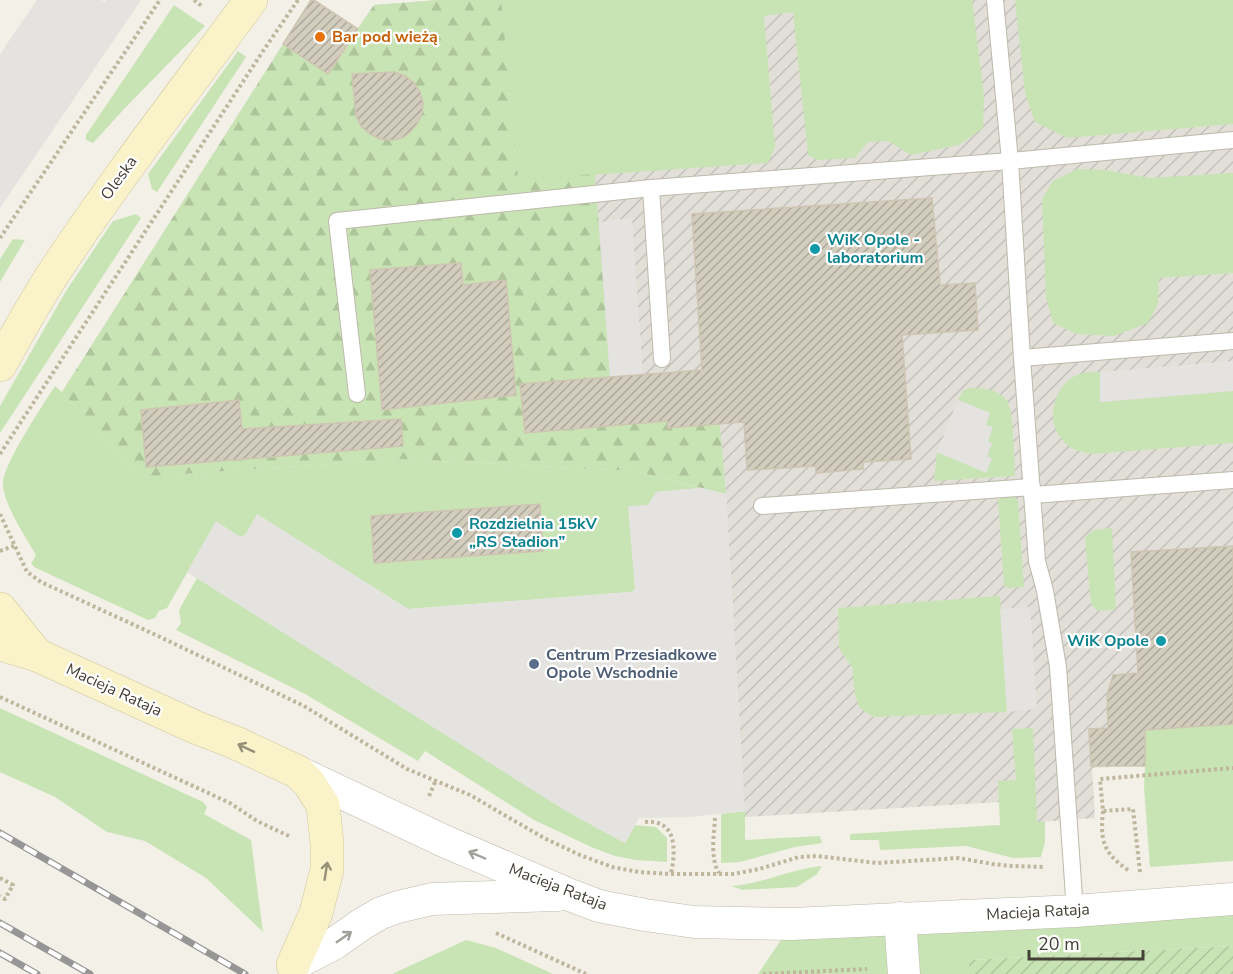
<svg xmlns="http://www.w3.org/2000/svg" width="1233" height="974" viewBox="0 0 1233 974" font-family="'Nunito Sans',sans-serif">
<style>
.industrial{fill:url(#industrial-furrows)}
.grass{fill:#c9e4b4}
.forest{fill:url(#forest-firs)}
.garden{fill:url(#garden-furrows)}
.parking{fill:#e4e3df}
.building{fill:url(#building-hatch);stroke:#cec5b2;stroke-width:1.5}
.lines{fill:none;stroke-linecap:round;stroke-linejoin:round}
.lane-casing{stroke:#bdb9ab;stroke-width:18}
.street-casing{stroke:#bdb9ab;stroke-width:33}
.secondary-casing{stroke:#cfc69a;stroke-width:34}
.path{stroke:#beb69d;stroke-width:4;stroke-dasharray:3 3;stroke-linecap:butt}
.lane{stroke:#fff;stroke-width:16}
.street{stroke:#fff;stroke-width:32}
.secondary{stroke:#faf3ca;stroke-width:33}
.rail-casing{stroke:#969696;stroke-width:7}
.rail{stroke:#fff;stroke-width:4.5;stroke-dasharray:14;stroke-linecap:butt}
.oneway{stroke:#969179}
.oneway2{stroke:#a2a09b}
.food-dot{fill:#e8710a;stroke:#fff;stroke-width:2}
.culture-dot{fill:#0f9aa8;stroke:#fff;stroke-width:2}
.service-dot{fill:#5c6f8a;stroke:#fff;stroke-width:2}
.labels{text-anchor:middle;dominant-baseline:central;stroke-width:4.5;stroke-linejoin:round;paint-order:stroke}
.food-label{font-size:16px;font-weight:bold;fill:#c56008;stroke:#fff;text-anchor:start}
.street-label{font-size:16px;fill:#454137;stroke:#fff}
.culture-label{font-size:16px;font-weight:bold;fill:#0d838f;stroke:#fff;text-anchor:start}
.service-label{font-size:16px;font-weight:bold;fill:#4e5e75;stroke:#fff;text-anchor:start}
</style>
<defs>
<pattern id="industrial-furrows" width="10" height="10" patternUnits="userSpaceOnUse" patternTransform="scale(1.5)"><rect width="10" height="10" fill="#e2dfd9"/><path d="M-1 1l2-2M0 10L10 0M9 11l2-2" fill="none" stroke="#c3c1bb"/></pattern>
<pattern id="forest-firs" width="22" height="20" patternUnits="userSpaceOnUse" patternTransform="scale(1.5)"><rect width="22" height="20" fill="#c9e4b4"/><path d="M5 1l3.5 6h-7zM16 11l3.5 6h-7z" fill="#aec59b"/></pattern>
<pattern id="garden-furrows" width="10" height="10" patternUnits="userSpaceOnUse" patternTransform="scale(1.5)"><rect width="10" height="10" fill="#c9e4b4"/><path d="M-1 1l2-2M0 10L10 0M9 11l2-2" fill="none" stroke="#aec59b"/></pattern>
<pattern id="building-hatch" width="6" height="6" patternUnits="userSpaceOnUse" patternTransform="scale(1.5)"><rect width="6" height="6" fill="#d3cdbe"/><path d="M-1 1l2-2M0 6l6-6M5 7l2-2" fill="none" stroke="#ada89b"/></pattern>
</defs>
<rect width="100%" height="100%" fill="#f3f0e8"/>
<path class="industrial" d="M311 0H314L358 28 374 5 438 0H1233V724L1145 730V766H1143V758L1112 760V767L1092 768 1095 818 1000 825V802L745 817 726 494 634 471 401 459 139 477 62 392Z"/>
<g class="grass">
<path d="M501 0H972L984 96 983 128 959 145 911 155 888 141 868 142 855 158 817 160 808 155 793 12 764 16 775 147 768 163 518 180Z"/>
<path d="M1015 0H1233V124L1067 138 1035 122 1025 93Z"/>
<path d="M174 5 205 26 124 109 93 143 86 140V135Z"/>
<path d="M238 51 246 57 157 192 152 189 148 174Z"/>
<path d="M1077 169 1105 170 1150 178 1233 173V273L1159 278 1158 304 1148 323 1114 336 1077 334 1053 323 1046 297 1042 199 1053 181Z"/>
<path d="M136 214 141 218 0 433V406L66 291 113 221Z"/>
<path d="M13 239 25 240 0 282V259Z"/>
<path d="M1100 372 1101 402 1233 391V443L1092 454C1081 452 1071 450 1063 441 1044 421 1054 382 1080 374 1086 372 1094 372 1100 372Z"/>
<path d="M55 386 62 392 139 477 401 459 634 471 701 488 656 492 632 549 637 614 631 592 408 609 258 515 245 535 240 537 216 522 167 608 159 611 155 618 148 620 36 568 31 564 36 555C26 538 3 503 3 484 2 466 44 403 55 386Z"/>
<path d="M968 388C981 388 999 388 1007 401 1014 411 1014 461 1015 476L934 481 937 452 986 472 992 458 987 457 992 444 987 441 985 425 990 413 958 400 962 392Z"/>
<path d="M1011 495 1015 497 1018 501 1024 587 1008 588 1004 585 998 500 1001 497Z"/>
<path d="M1112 528 1116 609 1098 611 1091 604 1085 537 1094 530Z"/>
<path d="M197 578 577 817 625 843 635 825 656 827 667 838V862L636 860 615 856 591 847 534 820 425 751 418 761 305 694 176 630 181 623 179 610Z"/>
<path d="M1000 596 1007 712 873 717 859 707 855 694 852 667 839 648 838 608Z"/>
<path d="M0 708 203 802 207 807 204 814 251 840 263 932 206 878 145 841 107 832 55 797 0 772Z"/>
<path d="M1233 724V861L1150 867 1144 788 1145 766V730Z"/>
<path d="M1033 728 1037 822 1045 821V842L1041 857 1013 858 966 846 880 850 879 840H850V834L1000 825 998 781 1016 780 1012 729Z"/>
<path d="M745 811V840L820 836 822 843 795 847 740 862 721 863V814Z"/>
<path d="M822 866 817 874 797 887 743 890 731 886C762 884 791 869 822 866Z"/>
<path d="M1233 899V946L969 960V974H758L792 924Z"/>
<path d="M466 940 496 948 553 974H392Z"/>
</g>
<path class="forest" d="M438 0H501L518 179 595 174 610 377 695 370 715 372 726 494 634 471 401 459 139 477 62 392 283 44 328 73 374 5Z"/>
<path class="garden" d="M1233 946V974H969V960Z"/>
<g class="parking">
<path d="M37 0H101L105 2 106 0H141L0 208V54Z"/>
<path d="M632 218 643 375 610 377 599 222Z"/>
<path d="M1233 361V391L1100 402V372Z"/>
<path d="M958 400 990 413 986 425 993 427 988 441 992 443 987 456 992 459 986 473 937 452Z"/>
<path d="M701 488 726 494 745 811 690 817 639 818 625 843 566 811 187 572 216 521 240 537 245 535 257 514 408 609 632 592 635 589 628 506 648 505 656 492Z"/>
<path d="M1030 607 1037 709 1007 712 1000 609Z"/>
</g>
<g class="building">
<path d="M311 0H314L358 29 328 74 283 44Z"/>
<path d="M394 72 405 76 414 83 420 92 423 103 422 114 417 124 409 133 402 138 392 140 380 139 370 134 361 126 356 116 352 74Z"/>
<path d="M932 198 940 285 975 283 978 330 902 335 911 459 863 462V469L816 473V466L747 470 744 422 668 428 667 421 525 433 520 384 702 370 692 214Z"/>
<path d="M461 263 463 285 506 280 516 395 382 410 370 270Z"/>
<path d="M239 400 242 429 401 419 403 446 146 467 141 410Z"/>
<path d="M540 504 543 551 374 563 371 516Z"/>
<path d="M1233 546V724L1145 730V766H1091L1089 729 1108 728 1107 695 1113 675 1138 673 1131 552Z"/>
</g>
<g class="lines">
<g class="lane-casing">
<g id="lane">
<path d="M995 0 1010 161 1022 358 1037 561 1045 591 1058 667 1075 911"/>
<path d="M1022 358 1233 341"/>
<path d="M662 359 651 188 1010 161 1233 140"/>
<path d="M357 394 337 221 651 188"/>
<path d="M1033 495 1233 480"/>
<path d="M762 506 1032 487"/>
</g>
</g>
<g class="street-casing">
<g id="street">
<path d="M298 772 444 841 570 895 599 906 645 915 694 922 792 924 1075 911 1233 899"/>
<path d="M900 918 904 974"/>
<path d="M293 965 335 943 362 924 381 913 398 907 432 899 557 895"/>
</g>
</g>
<g class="secondary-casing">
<g id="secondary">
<path d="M0 365C17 334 34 303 53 274 115 180 184 91 251 0"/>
<path d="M0 609 37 655"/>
<path d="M0 644 37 655 195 727 236 743 298 772 309 783 323 805 327 844V870L316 913 293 965"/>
</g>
</g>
<g class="path">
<path d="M194 0 203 7"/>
<path d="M0 238 160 0"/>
<path d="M0 454 263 51 298 0"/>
<path d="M0 514 27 572 41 582 158 636 304 706 407 769 470 795 544 838 580 855 612 867 639 872 671 874H734L759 869 799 857 817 856 877 863 959 858 992 864 1012 866 1044 867"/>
<path d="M0 551 14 546"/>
<path d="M0 697 230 803 257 821 291 837"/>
<path d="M429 796 436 780"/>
<path d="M1103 811C1100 840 1103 853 1128 870"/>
<path d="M715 818C714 836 710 858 719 873"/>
<path d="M645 822C677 819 676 850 671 874"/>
<path d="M1140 872 1133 809 1103 811 1100 779 1233 768"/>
<path d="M0 878 13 885 5 899 0 896"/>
<path d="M496 933 586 974"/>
<path d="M763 974 867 969"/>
</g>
<use href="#lane" class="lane"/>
<use href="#street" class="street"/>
<use href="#secondary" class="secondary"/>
<g class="rail-casing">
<g id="rail">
<path d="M0 833 245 974"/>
<path d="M0 923 90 974"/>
<path d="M0 953 37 974"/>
</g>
</g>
<use href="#rail" class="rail"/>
</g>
<defs><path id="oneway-shaft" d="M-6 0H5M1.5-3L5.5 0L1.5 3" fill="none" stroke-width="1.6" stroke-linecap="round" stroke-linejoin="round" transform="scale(1.5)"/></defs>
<g class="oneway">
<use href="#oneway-shaft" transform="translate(246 748) rotate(-155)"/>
<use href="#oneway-shaft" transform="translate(326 871) rotate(-81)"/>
</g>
<g class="oneway2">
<use href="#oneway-shaft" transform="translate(477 855) rotate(-157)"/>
<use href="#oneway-shaft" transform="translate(344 937) rotate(-35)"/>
</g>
<circle class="food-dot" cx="320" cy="37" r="6"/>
<g class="culture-dot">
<circle cx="815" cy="249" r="6"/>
<circle cx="457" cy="533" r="6"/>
<circle cx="1161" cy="641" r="6"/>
</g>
<circle class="service-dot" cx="534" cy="664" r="6"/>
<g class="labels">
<g class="food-label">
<text x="332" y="37">Bar pod wieżą</text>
</g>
<g class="street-label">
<text transform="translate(119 178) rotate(-54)">Oleska</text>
<text transform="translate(114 690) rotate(25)">Macieja Rataja</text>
<text transform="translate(558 887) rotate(21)">Macieja Rataja</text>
<text transform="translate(1038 912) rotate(-3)">Macieja Rataja</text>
</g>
<g class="culture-label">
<text x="827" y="240">WiK Opole -<tspan x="827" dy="18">laboratorium</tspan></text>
<text x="469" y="524">Rozdzielnia 15kV<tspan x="469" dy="18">„RS Stadion”</tspan></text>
<text x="1149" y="641" text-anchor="end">WiK Opole</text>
</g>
<g class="service-label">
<text x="546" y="655">Centrum Przesiadkowe<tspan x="546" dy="18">Opole Wschodnie</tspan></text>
</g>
</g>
<path d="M1029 950v9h114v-9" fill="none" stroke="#454137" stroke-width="3"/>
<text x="1038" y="950" font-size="18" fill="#454137" stroke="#ffffff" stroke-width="4.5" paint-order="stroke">20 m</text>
</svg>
